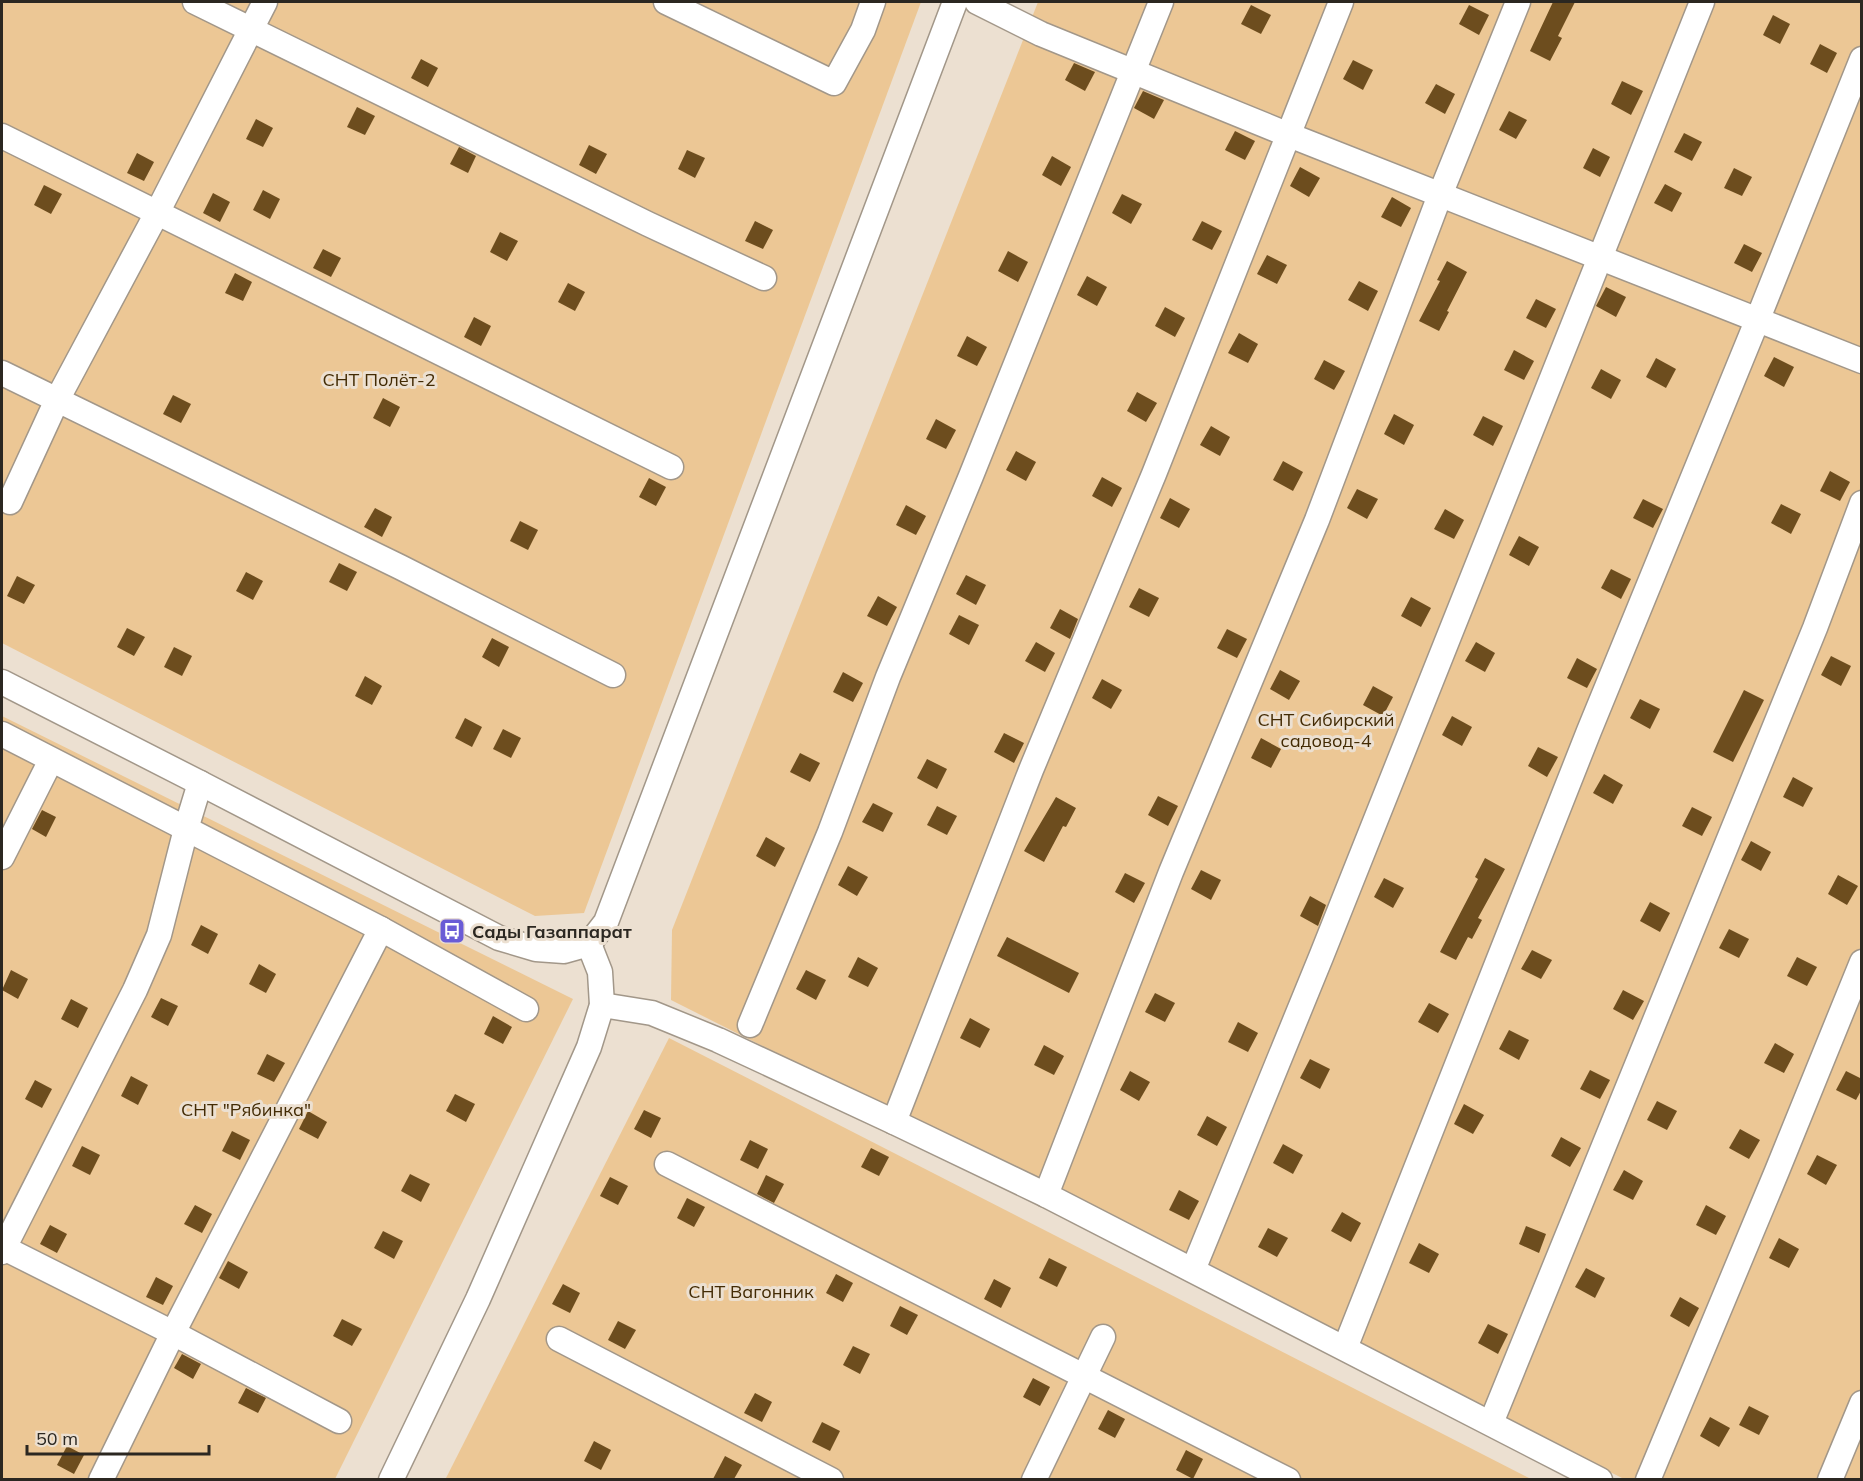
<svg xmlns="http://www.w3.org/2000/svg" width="1863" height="1481" viewBox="0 0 1863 1481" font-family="Mulish,sans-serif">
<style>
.green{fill:#ecc795}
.building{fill:#6d4d1e}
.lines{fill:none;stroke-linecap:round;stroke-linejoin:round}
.minor-casing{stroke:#a29789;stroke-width:27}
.minor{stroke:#fff;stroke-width:24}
.labels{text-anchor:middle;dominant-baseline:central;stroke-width:6;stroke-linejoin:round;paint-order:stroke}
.park-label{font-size:18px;fill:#432b04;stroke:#ece0d1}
.poi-label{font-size:18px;font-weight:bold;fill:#2b2721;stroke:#ece0d1;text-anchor:start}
</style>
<rect width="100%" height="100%" fill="#ece0d1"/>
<g class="green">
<path d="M2 2H921L584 913 535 916 2 643Z"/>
<path d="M1038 2H1861V1479H1624L671 1000 672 930Z"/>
<path d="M2 716 573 999 335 1479H2Z"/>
<path d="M669 1038 1531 1479 445 1480Z"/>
</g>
<g class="building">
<path d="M1553 2H1575L1558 36 1562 38 1550 61 1530 51Z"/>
<path d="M1251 5 1271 15 1261 34 1241 24Z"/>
<path d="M1469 5 1489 15 1479 35 1459 24Z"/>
<path d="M1773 15 1790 24 1780 44 1763 35Z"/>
<path d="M1820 44 1837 53 1827 73 1810 64Z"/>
<path d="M421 59 438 68 428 87 411 78Z"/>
<path d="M1353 60 1373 70 1363 90 1343 79Z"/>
<path d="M1074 63 1095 72 1085 91 1065 80Z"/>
<path d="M1622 81 1643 91 1631 115 1611 104Z"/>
<path d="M1436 84 1455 94 1445 114 1425 103Z"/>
<path d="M1143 91 1164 100 1154 119 1134 108Z"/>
<path d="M357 107 375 116 365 135 347 127Z"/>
<path d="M1509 111 1527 120 1516 139 1499 130Z"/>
<path d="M256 119 273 128 263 147 246 139Z"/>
<path d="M1235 131 1255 141 1245 160 1225 150Z"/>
<path d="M1684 133 1702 142 1692 161 1674 152Z"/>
<path d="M589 145 607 154 596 174 579 165Z"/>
<path d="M459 147 476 156 468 173 450 164Z"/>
<path d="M1593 148 1610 157 1600 177 1583 168Z"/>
<path d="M687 150 705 158 695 178 678 169Z"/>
<path d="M137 153 154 162 144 181 127 173Z"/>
<path d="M1052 156 1071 167 1061 186 1042 175Z"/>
<path d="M1300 167 1320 178 1309 197 1290 186Z"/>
<path d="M1734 168 1752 177 1742 196 1724 188Z"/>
<path d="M1665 184 1682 193 1672 212 1654 203Z"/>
<path d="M44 185 62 194 51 214 34 205Z"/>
<path d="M263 190 280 199 270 219 253 210Z"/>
<path d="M213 193 230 202 220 222 203 213Z"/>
<path d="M1122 194 1142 204 1131 224 1112 213Z"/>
<path d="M1392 197 1411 208 1401 227 1381 217Z"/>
<path d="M755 221 773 230 763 249 745 241Z"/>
<path d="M1202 221 1222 231 1212 250 1192 240Z"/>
<path d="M500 232 518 241 507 261 490 252Z"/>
<path d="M1744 244 1762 253 1752 272 1734 263Z"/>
<path d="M323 249 341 258 331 277 313 268Z"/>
<path d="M1008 251 1028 262 1018 282 998 271Z"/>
<path d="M1267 255 1287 265 1277 284 1257 274Z"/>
<path d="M1447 261 1467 272 1447 311 1449 312 1439 331 1419 321 1440 281 1437 280Z"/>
<path d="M235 273 252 282 243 301 225 293Z"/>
<path d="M1087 276 1107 287 1097 306 1077 295Z"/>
<path d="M1359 281 1378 291 1368 311 1348 300Z"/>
<path d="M568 283 585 292 575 311 558 302Z"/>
<path d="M1606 287 1626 297 1616 317 1596 306Z"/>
<path d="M1536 299 1556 309 1546 328 1526 318Z"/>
<path d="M1165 307 1185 318 1175 337 1155 326Z"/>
<path d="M474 317 491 326 481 346 464 337Z"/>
<path d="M1239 333 1258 344 1248 363 1228 353Z"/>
<path d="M967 336 987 347 977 366 957 356Z"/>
<path d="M1514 350 1534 361 1524 380 1504 370Z"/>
<path d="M1774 357 1794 367 1784 387 1764 376Z"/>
<path d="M1656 358 1676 369 1666 388 1646 377Z"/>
<path d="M1324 360 1345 371 1334 390 1314 379Z"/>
<path d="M1601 369 1621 380 1611 399 1591 388Z"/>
<path d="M1137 392 1157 403 1146 422 1127 411Z"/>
<path d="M173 395 191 404 181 423 163 414Z"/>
<path d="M383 398 400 407 390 427 373 418Z"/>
<path d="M1394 414 1414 425 1404 445 1384 434Z"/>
<path d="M1483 416 1503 426 1493 446 1473 435Z"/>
<path d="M936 419 956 430 946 449 926 439Z"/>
<path d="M1211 426 1230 437 1220 456 1200 445Z"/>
<path d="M1016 451 1036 462 1026 481 1006 470Z"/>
<path d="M1283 461 1303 472 1293 491 1273 480Z"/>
<path d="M1830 471 1850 482 1840 501 1820 491Z"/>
<path d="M1102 477 1122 488 1112 507 1092 496Z"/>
<path d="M649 478 666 487 656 506 639 497Z"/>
<path d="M1357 489 1378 499 1367 519 1347 508Z"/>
<path d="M1170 498 1190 509 1179 528 1160 518Z"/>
<path d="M1643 499 1663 509 1653 528 1633 518Z"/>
<path d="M1781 504 1801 514 1791 534 1771 523Z"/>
<path d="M906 505 926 516 916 535 896 525Z"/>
<path d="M375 508 392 517 382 537 364 527Z"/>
<path d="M1445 509 1464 520 1454 539 1434 529Z"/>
<path d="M520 521 538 530 528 550 510 541Z"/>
<path d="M1519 536 1539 547 1529 566 1509 555Z"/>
<path d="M339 563 357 572 347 591 329 582Z"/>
<path d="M1611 569 1631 579 1621 599 1601 588Z"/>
<path d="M246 572 263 581 253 600 236 591Z"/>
<path d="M966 575 986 585 976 605 956 594Z"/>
<path d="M17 576 35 585 24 604 7 596Z"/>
<path d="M1139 588 1159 598 1149 617 1129 607Z"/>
<path d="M878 596 897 607 887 626 867 616Z"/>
<path d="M1411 597 1431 608 1421 627 1401 616Z"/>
<path d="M1060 609 1078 619 1070 639 1050 628Z"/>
<path d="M959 615 979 625 969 645 949 634Z"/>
<path d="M127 628 145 637 134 656 117 647Z"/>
<path d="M1227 629 1247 639 1237 658 1217 648Z"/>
<path d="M492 638 509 647 499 667 482 657Z"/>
<path d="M1036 642 1055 653 1045 672 1025 661Z"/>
<path d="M1476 642 1495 653 1485 672 1465 661Z"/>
<path d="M174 647 192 656 182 676 164 667Z"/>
<path d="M1831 656 1851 666 1841 686 1821 675Z"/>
<path d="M1577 658 1597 669 1587 688 1567 678Z"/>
<path d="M1280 670 1300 681 1289 700 1270 689Z"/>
<path d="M843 672 863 683 853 702 833 692Z"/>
<path d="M365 676 382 686 372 705 355 696Z"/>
<path d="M1102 679 1122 690 1111 709 1092 698Z"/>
<path d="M1373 686 1393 697 1383 716 1363 705Z"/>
<path d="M1744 690 1764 700 1733 762 1713 752Z"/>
<path d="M1640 699 1660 709 1650 729 1630 718Z"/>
<path d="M1452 716 1472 727 1462 746 1442 735Z"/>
<path d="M465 718 482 727 472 747 455 738Z"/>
<path d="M503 729 521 738 511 758 493 749Z"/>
<path d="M1004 733 1024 743 1014 763 994 752Z"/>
<path d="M1261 738 1281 749 1271 768 1251 758Z"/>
<path d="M1538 747 1558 757 1547 777 1528 766Z"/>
<path d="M800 753 820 763 810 782 790 772Z"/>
<path d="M927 759 947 769 937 789 917 778Z"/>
<path d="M1604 774 1623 785 1613 804 1593 793Z"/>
<path d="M1793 777 1813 788 1803 807 1783 797Z"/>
<path d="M1158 796 1178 806 1168 826 1148 815Z"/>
<path d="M1056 797 1076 808 1066 827 1063 826 1044 862 1024 851Z"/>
<path d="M873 803 893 813 883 832 862 822Z"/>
<path d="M937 806 957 816 947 835 927 825Z"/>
<path d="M1692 807 1712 817 1702 836 1682 826Z"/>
<path d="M42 810 56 817 46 837 32 829Z"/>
<path d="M766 837 785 848 775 867 756 856Z"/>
<path d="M1751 841 1771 852 1761 871 1741 860Z"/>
<path d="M1485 858 1505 869 1478 918 1482 920 1472 939 1468 937 1456 960 1440 952 1478 879 1475 877Z"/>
<path d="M848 866 868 877 857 896 838 885Z"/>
<path d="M1201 870 1221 880 1211 900 1191 889Z"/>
<path d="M1125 873 1145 883 1134 903 1115 892Z"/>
<path d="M1838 875 1858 886 1847 905 1828 894Z"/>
<path d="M1384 878 1404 888 1393 908 1374 897Z"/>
<path d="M1310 896 1326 905 1318 926 1300 916Z"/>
<path d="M1650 902 1670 913 1660 932 1640 921Z"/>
<path d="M201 925 218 934 208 954 191 945Z"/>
<path d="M1729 929 1749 939 1739 958 1719 948Z"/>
<path d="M1007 937 1079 973 1069 993 997 956Z"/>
<path d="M1532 950 1552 960 1541 979 1521 969Z"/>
<path d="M858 957 878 968 868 987 848 977Z"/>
<path d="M1797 957 1817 967 1807 986 1787 976Z"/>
<path d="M259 964 276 974 266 993 249 984Z"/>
<path d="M11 970 28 979 18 999 2 990Z"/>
<path d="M806 970 826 980 816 1000 796 989Z"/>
<path d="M1623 990 1644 1001 1633 1020 1613 1009Z"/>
<path d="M1155 993 1175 1003 1165 1022 1145 1012Z"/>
<path d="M161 998 178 1006 168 1026 151 1017Z"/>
<path d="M71 999 88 1008 78 1028 61 1019Z"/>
<path d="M1429 1003 1449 1014 1438 1033 1418 1022Z"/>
<path d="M493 1016 512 1027 503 1044 484 1034Z"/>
<path d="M970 1018 990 1029 980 1048 960 1038Z"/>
<path d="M1238 1022 1258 1033 1248 1052 1228 1042Z"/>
<path d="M1509 1030 1529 1040 1519 1060 1499 1049Z"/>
<path d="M1775 1043 1794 1054 1784 1073 1764 1063Z"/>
<path d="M1044 1045 1064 1056 1054 1075 1034 1065Z"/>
<path d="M267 1054 285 1063 274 1082 257 1074Z"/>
<path d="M1310 1059 1330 1069 1320 1089 1300 1078Z"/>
<path d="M1590 1070 1610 1080 1600 1099 1580 1089Z"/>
<path d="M1130 1071 1150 1082 1139 1101 1120 1090Z"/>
<path d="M1846 1071 1862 1079V1089L1856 1100 1836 1090Z"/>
<path d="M131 1076 148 1085 138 1105 121 1096Z"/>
<path d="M35 1080 52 1089 42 1108 25 1099Z"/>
<path d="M455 1094 475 1104 466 1122 446 1111Z"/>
<path d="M1657 1101 1677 1111 1667 1130 1647 1120Z"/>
<path d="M1464 1104 1484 1115 1473 1134 1454 1124Z"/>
<path d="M644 1110 661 1118 651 1138 634 1129Z"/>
<path d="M308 1111 327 1122 318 1139 299 1129Z"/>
<path d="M1207 1116 1227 1127 1217 1146 1197 1135Z"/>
<path d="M1740 1129 1760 1140 1749 1159 1729 1148Z"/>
<path d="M232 1131 250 1140 240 1160 222 1151Z"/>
<path d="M1561 1137 1581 1148 1570 1167 1551 1156Z"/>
<path d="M750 1140 768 1149 758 1169 740 1160Z"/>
<path d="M1283 1144 1303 1155 1293 1174 1273 1163Z"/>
<path d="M82 1146 100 1155 90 1175 72 1166Z"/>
<path d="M871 1148 889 1157 879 1176 861 1167Z"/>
<path d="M1817 1155 1837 1165 1826 1185 1807 1174Z"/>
<path d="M1624 1170 1643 1181 1633 1200 1613 1190Z"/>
<path d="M410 1174 430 1184 421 1202 401 1191Z"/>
<path d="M766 1175 784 1184 774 1203 757 1194Z"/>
<path d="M610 1177 628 1186 618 1205 600 1196Z"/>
<path d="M1179 1190 1199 1201 1189 1220 1169 1210Z"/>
<path d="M687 1198 705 1207 694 1227 677 1218Z"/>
<path d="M195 1205 212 1214 202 1233 184 1224Z"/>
<path d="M1706 1205 1726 1216 1716 1235 1696 1225Z"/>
<path d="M1342 1212 1361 1223 1351 1242 1331 1231Z"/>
<path d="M50 1225 67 1234 57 1253 40 1244Z"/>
<path d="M1526 1226 1546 1234 1539 1253 1519 1244Z"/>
<path d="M1268 1228 1288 1238 1277 1257 1258 1247Z"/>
<path d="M383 1231 403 1241 394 1259 374 1248Z"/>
<path d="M1779 1238 1799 1249 1789 1268 1769 1258Z"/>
<path d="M1419 1243 1439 1254 1429 1273 1409 1263Z"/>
<path d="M1049 1258 1067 1267 1057 1287 1039 1278Z"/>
<path d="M228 1261 248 1272 239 1289 219 1278Z"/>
<path d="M1586 1268 1605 1278 1595 1298 1575 1287Z"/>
<path d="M836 1274 853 1283 843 1302 826 1293Z"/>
<path d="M156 1277 173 1286 163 1305 146 1297Z"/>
<path d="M994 1279 1011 1288 1001 1308 984 1299Z"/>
<path d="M563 1284 580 1293 570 1313 552 1304Z"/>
<path d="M1680 1297 1699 1308 1689 1327 1670 1316Z"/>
<path d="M900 1306 918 1315 907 1335 890 1326Z"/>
<path d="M342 1319 362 1329 352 1346 333 1336Z"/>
<path d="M618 1321 636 1330 625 1349 608 1340Z"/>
<path d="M1488 1324 1508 1334 1498 1354 1478 1343Z"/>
<path d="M853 1346 870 1354 860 1374 843 1365Z"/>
<path d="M182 1354 201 1364 193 1379 174 1368Z"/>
<path d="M1033 1378 1050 1387 1040 1406 1023 1397Z"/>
<path d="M246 1388 266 1398 258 1413 238 1403Z"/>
<path d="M755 1393 772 1402 762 1422 744 1413Z"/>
<path d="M1749 1406 1769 1416 1759 1435 1739 1425Z"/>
<path d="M1108 1410 1125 1419 1115 1438 1098 1429Z"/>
<path d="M1710 1417 1730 1428 1719 1447 1700 1436Z"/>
<path d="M822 1422 840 1431 830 1451 812 1442Z"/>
<path d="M594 1441 611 1450 601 1470 584 1461Z"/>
<path d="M67 1446 84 1455 74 1474 57 1465Z"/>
<path d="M1186 1450 1203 1459 1193 1479 1176 1470Z"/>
<path d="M725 1456 742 1465 734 1479H713Z"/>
</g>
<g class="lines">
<g class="minor-casing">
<g id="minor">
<path d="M195 2 648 224 764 278"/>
<path d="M666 2 834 83 863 30 873 2"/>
<path d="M977 2 1041 34 1289 135 1862 361"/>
<path d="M2 136 671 467"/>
<path d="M2 373 400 567 613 675"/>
<path d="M10 502 57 400 157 213 265 2"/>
<path d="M2 682 200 783 499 938 536 949 564 951 589 944 606 922 955 2"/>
<path d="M2 734 381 929 526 1009"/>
<path d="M2 857 51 760"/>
<path d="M602 1005 652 1013 718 1040 894 1122 1046 1195 1600 1480"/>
<path d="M750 1025 830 832 888 677 971 476 1161 2"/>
<path d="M894 1122 1031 770 1154 474 1341 2"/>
<path d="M667 1164 1288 1480"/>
<path d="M1046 1195 1171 872 1317 520 1440 195 1518 2"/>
<path d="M2 1247 173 1333 339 1421"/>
<path d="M2 1252 135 990 159 935 186 829 200 783"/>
<path d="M1193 1270 1321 957 1702 2"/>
<path d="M559 1339 831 1480"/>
<path d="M1345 1348 1589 731 1757 321 1862 59"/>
<path d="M1491 1423 1815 628 1862 503"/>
<path d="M101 1480 173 1333 381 929"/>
<path d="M391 1480 478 1299 589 1047 602 1005 600 972 589 944"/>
<path d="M1034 1480 1103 1337"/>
<path d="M1648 1480 1777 1171 1862 962"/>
<path d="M1830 1480 1862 1403"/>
</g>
</g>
<use href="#minor" class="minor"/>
</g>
<defs>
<g id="bus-square" transform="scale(1.35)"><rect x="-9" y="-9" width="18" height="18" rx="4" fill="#6a5cd6" stroke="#ece0d1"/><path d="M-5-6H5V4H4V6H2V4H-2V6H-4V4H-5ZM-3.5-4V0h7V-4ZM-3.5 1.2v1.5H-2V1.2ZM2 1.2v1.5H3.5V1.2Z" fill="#fff"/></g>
</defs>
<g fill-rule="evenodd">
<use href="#bus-square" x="452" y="931"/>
</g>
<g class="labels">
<g class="park-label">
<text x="379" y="379">СНТ Полёт-2</text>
<text x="1326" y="719">СНТ Сибирский<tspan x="1326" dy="21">садовод-4</tspan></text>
<text x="246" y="1109">СНТ "Рябинка"</text>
<text x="751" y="1291">СНТ Вагонник</text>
</g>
<g class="poi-label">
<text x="472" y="931">Сады Газаппарат</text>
</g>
</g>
<rect width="1863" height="1481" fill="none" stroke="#2b2721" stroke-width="6"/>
<path d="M27 1445v9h182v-9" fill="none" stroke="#2b2721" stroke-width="3"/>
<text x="36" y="1445" font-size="18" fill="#2b2721" stroke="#ece0d1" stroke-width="4.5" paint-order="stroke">50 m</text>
</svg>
